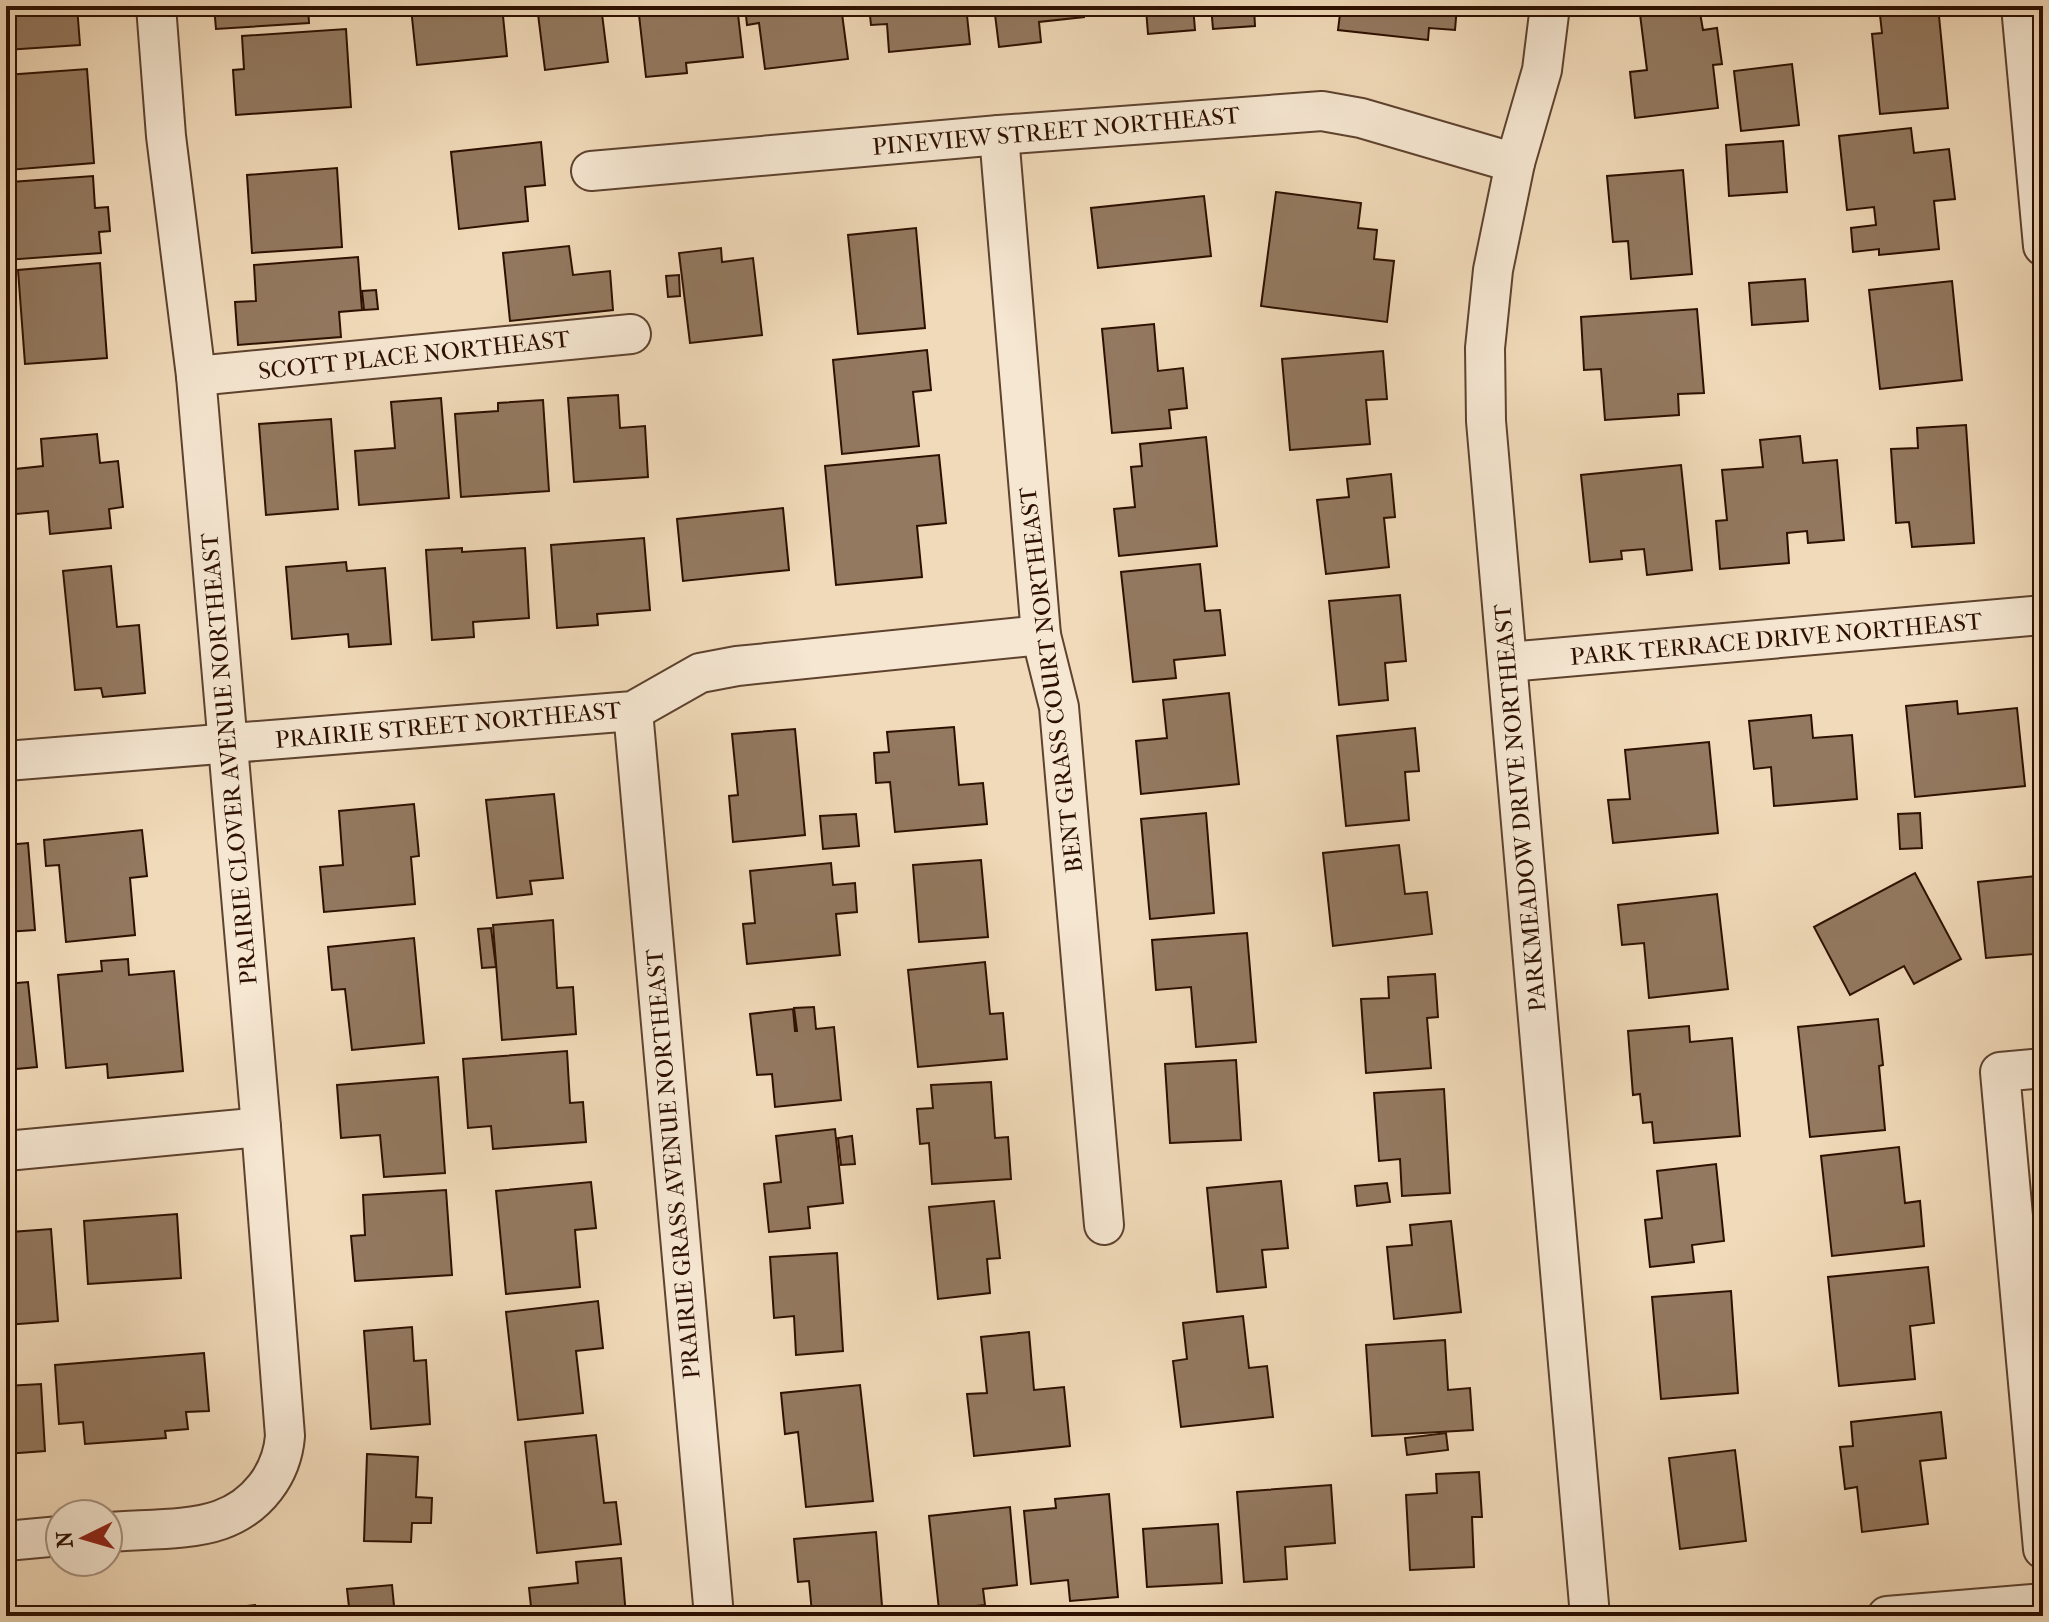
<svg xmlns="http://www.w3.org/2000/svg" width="2049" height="1622" viewBox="0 0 2049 1622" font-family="'IM FELL French Canon',serif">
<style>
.building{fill:#937960;stroke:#2d1000;stroke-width:2}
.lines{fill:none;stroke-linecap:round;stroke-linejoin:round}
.minor-casing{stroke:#5e422e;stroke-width:42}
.minor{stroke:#f6e7d2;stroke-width:38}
.labels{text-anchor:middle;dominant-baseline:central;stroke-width:7;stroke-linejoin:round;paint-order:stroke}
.street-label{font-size:24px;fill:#2d1000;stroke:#f6e7d2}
</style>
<rect width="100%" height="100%" fill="#f1dab9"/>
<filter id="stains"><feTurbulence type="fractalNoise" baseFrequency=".0025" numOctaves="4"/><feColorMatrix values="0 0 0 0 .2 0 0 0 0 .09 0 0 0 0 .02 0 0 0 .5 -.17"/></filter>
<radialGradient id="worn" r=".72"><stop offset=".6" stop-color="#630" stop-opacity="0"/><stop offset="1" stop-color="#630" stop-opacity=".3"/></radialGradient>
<g class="building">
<path d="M6 6H77L80 45 6 50Z"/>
<path d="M214 6H308L309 23 216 29Z"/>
<path d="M394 6H502L507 56 417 65 411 8 395 9Z"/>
<path d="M537 6H601L608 62 545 70Z"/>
<path d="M638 6H737L743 57 686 63 687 73 646 77Z"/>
<path d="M745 6H841L848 59 765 69 759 23 747 25Z"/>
<path d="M869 6H966L970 44 889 52 887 24 871 25Z"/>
<path d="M994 6H1082L1084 17 1039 22 1041 42 999 47Z"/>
<path d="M1104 6H1193L1195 30 1148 34 1146 9 1105 12Z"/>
<path d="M1211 6H1285L1254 8 1255 26 1213 29Z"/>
<path d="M1341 6H1457L1455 30 1429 28 1428 40 1338 30Z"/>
<path d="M1879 6H1938L1948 108 1880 114 1872 34 1882 33Z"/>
<path d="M1699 7 1703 30 1717 28 1722 64 1713 65 1718 108 1635 118 1630 72 1647 70 1640 14Z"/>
<path d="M346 29 351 107 236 115 233 70 244 69 242 36Z"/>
<path d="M1792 64 1799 125 1741 131 1734 71Z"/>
<path d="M87 69 94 163 8 170 6 75Z"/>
<path d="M1911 128 1914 153 1949 149 1955 199 1934 201 1939 249 1879 255V249L1853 252 1851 228 1876 225 1874 207 1847 210 1839 136Z"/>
<path d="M1783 141 1787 192 1729 196 1726 145Z"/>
<path d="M541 142 545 185 525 187 528 221 459 229 451 152Z"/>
<path d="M337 168 342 247 252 253 247 175Z"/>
<path d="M1683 170 1692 274 1631 279 1628 241 1613 242 1607 176Z"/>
<path d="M93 176 95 208 108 207 110 231 99 232 101 253 6 260V235L15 234 11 182Z"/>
<path d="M1276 192 1361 203 1358 228 1377 230 1374 259 1394 261 1387 322 1261 306Z"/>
<path d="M1204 196 1211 256 1098 268 1091 208Z"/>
<path d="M916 228 925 328 858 334 848 235Z"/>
<path d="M569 246 573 275 610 271 613 310 510 321 503 253Z"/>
<path d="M721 248 722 262 753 258 762 335 690 343 679 253Z"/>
<path d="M358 257 362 310 339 312 341 337 238 345 235 302 256 301 254 265Z"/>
<path d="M100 263 107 358 25 364 18 270Z"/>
<path d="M679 275 680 296 668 297 666 276Z"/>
<path d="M1805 279 1808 321 1752 325 1749 283Z"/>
<path d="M1952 281 1962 380 1880 389 1869 290Z"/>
<path d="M376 290 378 309 364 310 362 291Z"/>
<path d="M1697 309 1704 393 1678 394 1679 415 1605 420 1601 369 1584 370 1581 317Z"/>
<path d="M1154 324 1158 371 1183 368 1187 408 1169 410 1171 428 1112 433 1102 329Z"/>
<path d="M927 350 931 390 913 392 919 446 842 454 833 360Z"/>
<path d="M1383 351 1387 399 1366 400 1370 444 1290 450 1282 359Z"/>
<path d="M618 395 620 428 645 426 648 477 574 482 568 398Z"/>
<path d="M441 398 449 498 359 505 355 451 395 448 391 402Z"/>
<path d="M543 400 549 491 461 497 455 414 498 411V403Z"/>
<path d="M331 419 338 509 266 515 259 424Z"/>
<path d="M1966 425 1974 543 1912 547 1909 522 1896 523 1891 449 1918 448 1917 428Z"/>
<path d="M97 434 100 463 118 461 123 507 109 509 111 528 50 534 48 511 6 515V470L43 466 41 439Z"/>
<path d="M1800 436 1803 463 1837 460 1844 540 1808 543 1807 531 1787 533 1789 563 1720 569 1716 521 1727 520 1722 470 1763 467 1760 440Z"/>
<path d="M1206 437 1217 546 1119 556 1114 509 1135 507 1131 467 1142 466 1140 444Z"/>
<path d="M939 455 946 523 917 526 922 577 836 585 825 466Z"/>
<path d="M1681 465 1692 570 1647 575 1644 549 1621 551 1622 559 1590 562 1581 475Z"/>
<path d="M1391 474 1395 517 1384 518 1389 567 1326 574 1317 500 1349 497 1347 479Z"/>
<path d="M783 508 789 570 683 581 677 519Z"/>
<path d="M644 538 650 610 597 614 598 625 557 628 551 545Z"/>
<path d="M462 548V552L525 548 529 618 473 622 474 637 432 640 426 550Z"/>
<path d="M346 562 347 571 385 568 391 644 349 647 348 634 292 639 286 567Z"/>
<path d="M1200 564 1205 611 1220 610 1225 655 1174 660 1176 678 1133 682 1121 572Z"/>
<path d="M111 566 117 627 139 625 145 693 103 697 101 688 75 690 63 571Z"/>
<path d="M1400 595 1406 661 1385 663 1388 700 1339 705 1329 601Z"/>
<path d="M1229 693 1239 784 1141 794 1136 741 1167 738 1163 700Z"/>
<path d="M1957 701 1958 714 2017 708 2025 786 1915 797 1906 706Z"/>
<path d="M1811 715 1813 738 1852 735 1857 799 1774 806 1771 767 1754 769 1749 721Z"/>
<path d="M954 727 959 785 983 783 987 824 895 832 890 782 876 783 874 753 889 752 887 732Z"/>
<path d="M1415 728 1419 771 1405 772 1409 820 1346 826 1337 736Z"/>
<path d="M795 729 805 835 733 842 729 796 738 795 732 734Z"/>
<path d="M1709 742 1718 833 1613 843 1608 800 1630 799 1625 750Z"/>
<path d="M554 794 563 878 530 881 532 894 497 898 486 800Z"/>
<path d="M414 804 419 856 411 857 415 904 324 912 320 867 343 865 339 811Z"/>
<path d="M2039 806H2043V836H2041Z"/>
<path d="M1206 813 1214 913 1150 919 1141 819Z"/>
<path d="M1920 813 1922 848 1900 849 1898 814Z"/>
<path d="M856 814 859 846 823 849 820 816Z"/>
<path d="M142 830 147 876 130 878 135 935 66 942 59 865 46 866 44 840Z"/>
<path d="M28 843 35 930 6 932V845Z"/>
<path d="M1399 845 1405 894 1427 892 1432 934 1333 946 1323 853Z"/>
<path d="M981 860 988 937 919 942 913 865Z"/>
<path d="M831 863 833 885 855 883 857 912 836 914 840 955 747 964 743 924 755 923 750 871Z"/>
<path d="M2043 866V972H2035L2034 954 1986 958 1978 882 2037 876V867Z"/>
<path d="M1915 873 1961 959 1914 984 1904 966 1850 995 1814 927Z"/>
<path d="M1717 894 1728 989 1649 998 1644 943 1622 945 1618 905Z"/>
<path d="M553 920 557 988 573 987 576 1034 502 1040 493 925Z"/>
<path d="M491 928 496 967 482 968 478 929Z"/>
<path d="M1247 933 1256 1042 1196 1047 1191 987 1156 990 1152 940Z"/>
<path d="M414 938 424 1043 352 1050 345 989 332 990 328 947Z"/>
<path d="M128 959 129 975 174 971 183 1071 108 1078 107 1064 66 1068 58 975 102 971 101 961Z"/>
<path d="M985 962 990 1014 1003 1013 1007 1059 918 1067 908 970Z"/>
<path d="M1435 974 1438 1017 1427 1018 1431 1068 1366 1073 1361 999 1389 998 1388 977Z"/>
<path d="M28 982 37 1067 6 1070V984Z"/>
<path d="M814 1007 816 1029 834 1027 841 1100 775 1107 772 1074 757 1075 750 1014 793 1009 795 1031H797L794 1008Z"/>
<path d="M1878 1019 1883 1065 1879 1066 1885 1130 1810 1137 1798 1027Z"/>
<path d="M1689 1026 1690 1042 1732 1038 1740 1136 1654 1143 1652 1122 1643 1123 1640 1094 1633 1095 1628 1031Z"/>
<path d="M567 1051 570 1103 583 1102 586 1142 493 1149 491 1126 468 1128 463 1059Z"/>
<path d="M1236 1060 1241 1140 1170 1143 1165 1064Z"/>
<path d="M438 1077 445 1173 384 1177 380 1135 341 1138 337 1085Z"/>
<path d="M991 1082 995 1138 1008 1137 1011 1179 932 1184 929 1143 920 1144 917 1109 933 1108 931 1085Z"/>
<path d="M1444 1089 1450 1193 1402 1196 1400 1159 1379 1161 1374 1093Z"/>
<path d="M835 1129 843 1203 808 1207 810 1228 769 1232 764 1184 781 1182 776 1136Z"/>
<path d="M852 1136 855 1164 841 1165 838 1138Z"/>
<path d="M1899 1147 1905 1203 1920 1201 1924 1246 1832 1256 1821 1156Z"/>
<path d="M1716 1164 1724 1241 1692 1245 1694 1262 1650 1267 1645 1220 1662 1218 1657 1171Z"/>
<path d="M1281 1181 1288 1248 1262 1250 1266 1287 1217 1292 1207 1188Z"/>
<path d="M591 1182 596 1228 575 1230 580 1287 506 1294 496 1191Z"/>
<path d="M1387 1183 1390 1202 1357 1206 1355 1186Z"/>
<path d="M446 1190 452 1275 355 1281 351 1236 365 1235 363 1195Z"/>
<path d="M994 1201 1000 1258 987 1259 990 1293 938 1299 929 1207Z"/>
<path d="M177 1214 181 1278 88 1284 84 1221Z"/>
<path d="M1451 1221 1461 1312 1394 1319 1387 1247 1412 1245 1410 1225Z"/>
<path d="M51 1229 58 1321 6 1325V1254L12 1253 11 1232Z"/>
<path d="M837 1253 843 1351 796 1355 794 1316 774 1318 770 1257Z"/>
<path d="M1928 1267 1934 1323 1910 1326 1915 1379 1839 1386 1828 1277Z"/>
<path d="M1731 1291 1738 1393 1661 1399 1652 1297Z"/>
<path d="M598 1301 603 1348 576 1351 583 1413 518 1420 506 1312Z"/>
<path d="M1243 1316 1249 1368 1267 1366 1273 1417 1181 1427 1173 1361 1187 1359 1183 1323Z"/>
<path d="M412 1327 414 1361 426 1360 430 1424 371 1429 364 1331Z"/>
<path d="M1029 1332 1034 1390 1064 1387 1070 1446 974 1456 967 1394 987 1393 981 1337Z"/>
<path d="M1445 1340 1448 1390 1470 1388 1473 1430 1372 1436 1366 1345Z"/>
<path d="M204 1353 209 1411 186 1412 188 1429 165 1431 166 1438 85 1444 83 1422 59 1424 55 1365Z"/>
<path d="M41 1384 45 1451 6 1454V1386Z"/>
<path d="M860 1385 873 1501 806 1507 798 1432 785 1434 781 1393Z"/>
<path d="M1941 1412 1946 1458 1920 1461 1928 1524 1862 1532 1857 1487 1845 1489 1840 1447 1853 1446 1851 1422Z"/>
<path d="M1446 1433 1448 1450 1407 1455 1405 1438Z"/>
<path d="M596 1435 604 1503 616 1502 621 1544 537 1553 525 1442Z"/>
<path d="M1735 1450 1746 1541 1680 1549 1669 1458Z"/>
<path d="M367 1454 418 1457 416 1497 432 1498 431 1523H412L411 1542 364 1541Z"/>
<path d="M1479 1472 1482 1517H1472L1474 1567 1410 1570 1406 1495 1437 1493 1436 1474Z"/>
<path d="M1331 1485 1335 1543 1285 1547 1287 1579 1244 1582 1237 1492Z"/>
<path d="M1109 1494 1118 1597 1070 1601 1068 1580 1031 1584 1024 1511 1056 1508 1055 1499Z"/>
<path d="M1010 1507 1017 1585 983 1589 985 1605 939 1610 929 1516Z"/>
<path d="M1218 1524 1222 1583 1147 1587 1143 1529Z"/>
<path d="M876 1532 882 1606 812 1613 809 1581 798 1582 794 1539Z"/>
<path d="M621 1558 626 1616H532L529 1588 578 1583 576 1562Z"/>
<path d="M392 1585 395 1616H350L347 1589Z"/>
<path d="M255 1605 256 1616 324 1609 325 1616H211L210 1610Z"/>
<path d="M478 1611V1616H437L446 1614Z"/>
</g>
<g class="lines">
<g class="minor-casing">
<g id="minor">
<path d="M1550 6 1542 70 1515 163 1493 270 1485 348 1486 421 1590 1616"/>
<path d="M2021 6 2043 246"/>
<path d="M999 135 1041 635 1059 707 1104 1225"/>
<path d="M591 171 999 135 1322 111 1361 118 1515 163"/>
<path d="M196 376 631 334"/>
<path d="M1508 662 2043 615"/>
<path d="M633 711 714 1616"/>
<path d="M6 761 633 711 700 673 737 666 1041 635"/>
<path d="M2043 1068 2000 1072 2043 1549"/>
<path d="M6 1151 261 1127"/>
<path d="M108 1532C142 1529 189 1531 220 1520 257 1507 282 1474 285 1436L261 1127 196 376 166 136 156 6"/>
<path d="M6 1541 60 1536"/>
<path d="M1887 1616 2043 1603"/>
</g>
</g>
<use href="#minor" class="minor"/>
</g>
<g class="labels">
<g class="street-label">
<text transform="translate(1056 131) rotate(-5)">PINEVIEW STREET NORTHEAST</text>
<text transform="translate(414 355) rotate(-6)">SCOTT PLACE NORTHEAST</text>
<text transform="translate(1776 639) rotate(-5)">PARK TERRACE DRIVE NORTHEAST</text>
<text transform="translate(1051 680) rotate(-97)">BENT GRASS COURT NORTHEAST</text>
<text transform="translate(448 725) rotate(-5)">PRAIRIE STREET NORTHEAST</text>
<text transform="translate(229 759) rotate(-95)">PRAIRIE CLOVER AVENUE NORTHEAST</text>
<text transform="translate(1520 808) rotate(-95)">PARKMEADOW DRIVE NORTHEAST</text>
<text transform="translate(673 1164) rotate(-95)">PRAIRIE GRASS AVENUE NORTHEAST</text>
</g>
</g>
<rect width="2049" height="1622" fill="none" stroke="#f1dab9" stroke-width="32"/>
<rect x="8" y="8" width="2033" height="1606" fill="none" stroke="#2d1000" stroke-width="4"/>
<rect x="16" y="16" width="2017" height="1590" fill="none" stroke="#2d1000" stroke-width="2"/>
<g transform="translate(84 1538) rotate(265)"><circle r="38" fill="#f6e7d2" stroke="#a6917e" stroke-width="2"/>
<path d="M0-6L14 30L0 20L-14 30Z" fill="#8f2418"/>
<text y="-12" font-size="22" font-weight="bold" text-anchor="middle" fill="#2d1000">N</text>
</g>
<rect width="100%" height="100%" filter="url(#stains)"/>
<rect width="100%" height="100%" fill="url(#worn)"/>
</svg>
